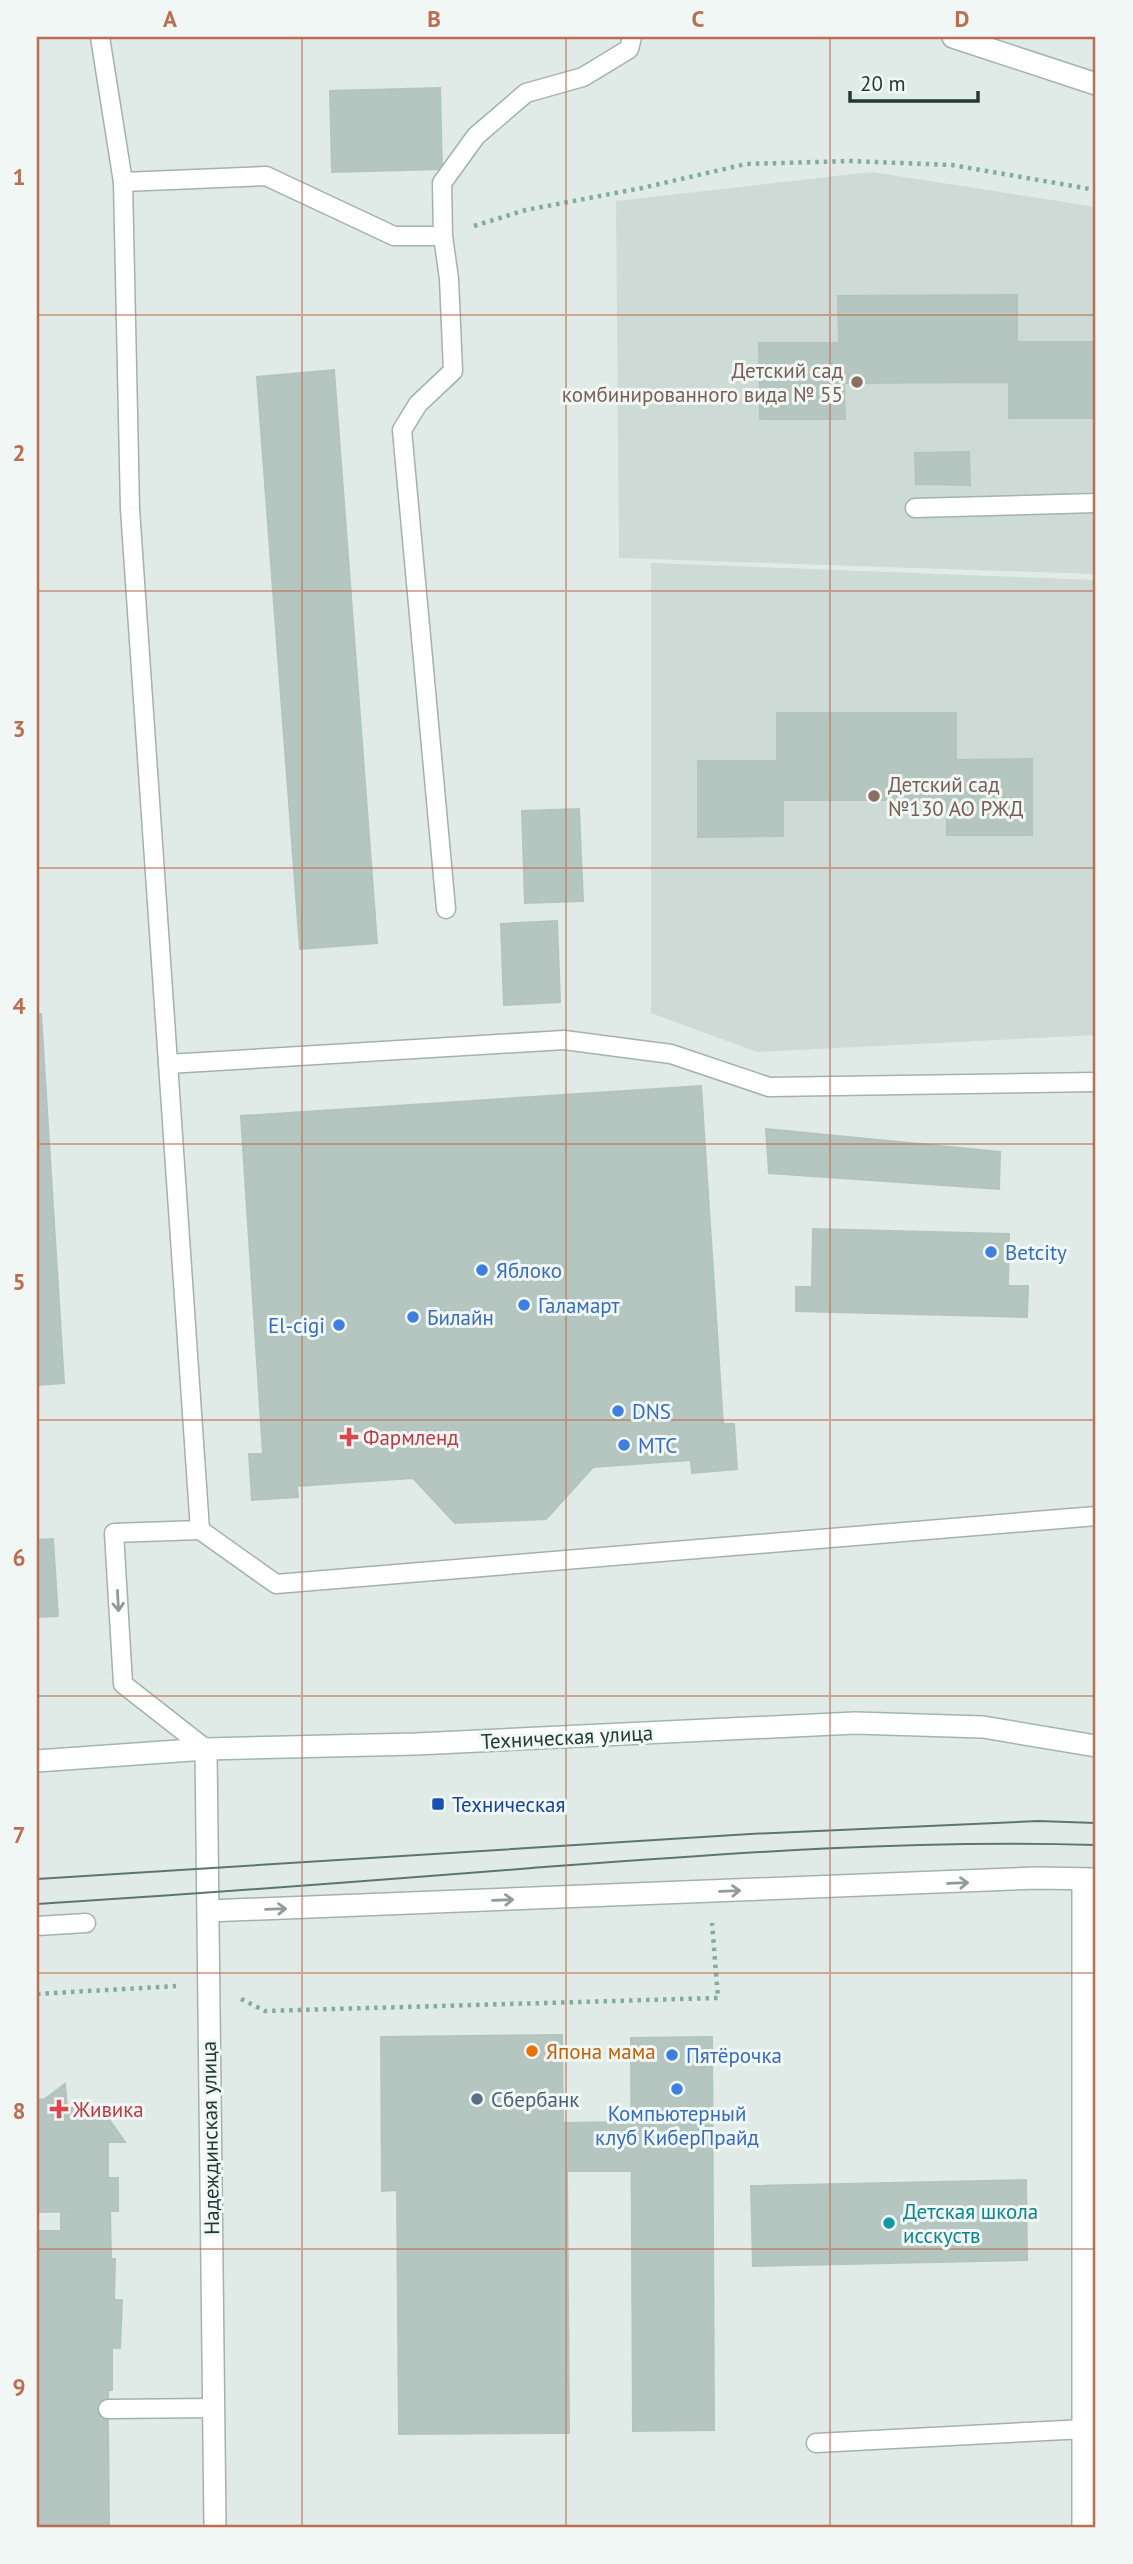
<svg xmlns="http://www.w3.org/2000/svg" width="1133" height="2564" viewBox="0 0 1133 2564" font-family="'PT Sans',sans-serif">
<style>
.built{fill:#cedad5}
.building{fill:#b5c5bf;stroke:#b3c4bd;stroke-width:2}
.lines{fill:none;stroke-linecap:round;stroke-linejoin:round}
.lane-casing{stroke:#a3b2ad;stroke-width:21}
.street-casing{stroke:#a3b2ad;stroke-width:24}
.secondary-casing{stroke:#9fb6ae;stroke-width:24}
.path{stroke:#81ada0;stroke-width:4.5;stroke-dasharray:3.5 5;stroke-linecap:butt}
.lane{stroke:#fff;stroke-width:18}
.street{stroke:#fff;stroke-width:21}
.secondary{stroke:#fff;stroke-width:21}
.tram{stroke:#5b766f;stroke-width:2}
.oneway{stroke:#909c9a}
.grid{fill:none;stroke:#bb6e51;stroke-width:2;stroke-opacity:0.55}
.education-dot{fill:#8d6e63;stroke:#f0f7f4;stroke-width:2.5}
.shop-dot{fill:#3f7fe0;stroke:#f0f7f4;stroke-width:2.5}
.health-dot{fill:#e0444e;stroke:#f0f7f4;stroke-width:2.5}
.transit-dot{fill:#1a4fb4;stroke:#f0f7f4;stroke-width:2.5}
.food-dot{fill:#e8710a;stroke:#f0f7f4;stroke-width:2.5}
.service-dot{fill:#5c6f8a;stroke:#f0f7f4;stroke-width:2.5}
.culture-dot{fill:#0f9aa8;stroke:#f0f7f4;stroke-width:2.5}
.labels{text-anchor:middle;dominant-baseline:central;stroke-width:6;stroke-linejoin:round;paint-order:stroke}
.education-label{font-size:21px;fill:#785e54;stroke:#f0f7f4;text-anchor:end}
.shop-label{font-size:21px;fill:#366cbe;stroke:#f0f7f4;text-anchor:start}
.health-label{font-size:21px;fill:#be3a42;stroke:#f0f7f4;text-anchor:start}
.street-label{font-size:21px;fill:#213a34;stroke:#f0f7f4}
.transit-label{font-size:21px;fill:#164399;stroke:#f0f7f4;text-anchor:start}
.food-label{font-size:21px;fill:#c56008;stroke:#f0f7f4;text-anchor:start}
.service-label{font-size:21px;fill:#4e5e75;stroke:#f0f7f4;text-anchor:start}
.culture-label{font-size:21px;fill:#0d838f;stroke:#f0f7f4;text-anchor:start}
.neatline{fill:none;stroke:#bb6e51;stroke-width:2.5}
.grid-label{font-size:23px;text-anchor:middle;font-weight:bold;fill:#bb6e51}
</style>
<rect width="100%" height="100%" fill="#e0eae6"/>
<g class="built">
<path d="M872 172 1096 207V574L619 558 616 201Z"/>
<path d="M651 563 1096 580V1035L757 1052 651 1013Z"/>
</g>
<g class="building">
<path d="M440 88 442 169 332 172 330 91Z"/>
<path d="M1017 295V342H1094V418H1009V382L844 383 845 419H760L759 343H839L838 296Z"/>
<path d="M334 370 377 943 300 949 257 377Z"/>
<path d="M969 452 970 485 916 484 915 453Z"/>
<path d="M777 713H956V760L1032 759V835H947V800H783V836L698 837V761H777Z"/>
<path d="M579 809 583 901 525 903 522 811Z"/>
<path d="M557 921 560 1002 504 1005 501 924Z"/>
<path d="M37 1014H41L64 1383 37 1385Z"/>
<path d="M701 1086 723 1424H734L737 1469 692 1473 691 1460 593 1467 546 1519 455 1523 413 1478 297 1486 298 1497 252 1500 249 1454H263L241 1116Z"/>
<path d="M766 1129 1000 1152 999 1189 769 1173Z"/>
<path d="M813 1229 1009 1234 1008 1286H1028L1027 1317 796 1311V1287H812Z"/>
<path d="M53 1539 58 1616 37 1617V1540Z"/>
<path d="M562 2035 563 2123 631 2122 632 2171H567L569 2433 399 2434 397 2190 382 2191 381 2037Z"/>
<path d="M712 2037 714 2430 633 2431 631 2038Z"/>
<path d="M65 2084 67 2108H101L125 2142H108V2178H118V2211L37 2212V2100L45 2099Z"/>
<path d="M1026 2180 1027 2260 753 2266 751 2186Z"/>
<path d="M110 2211 111 2259H115L114 2300H122L120 2348H112V2390H108V2425L37 2424 38 2231H61V2212Z"/>
<path d="M37 2424 108 2425 109 2527H37Z"/>
</g>
<g class="lines">
<g class="lane-casing">
<g id="lane">
<path d="M100 37 123 182 130 509 200 1530 276 1584 1096 1516"/>
<path d="M123 182 266 176 394 236H443"/>
<path d="M915 508 1096 503"/>
<path d="M446 909 402 430 418 404 453 371 449 279 443 236 442 183 476 136 526 93 583 77 629 49 632 37"/>
<path d="M168 1064 564 1040 671 1054 769 1087 1096 1082"/>
<path d="M200 1530 114 1533 123 1684 206 1749"/>
<path d="M37 1926 86 1923"/>
<path d="M108 2409 214 2408"/>
<path d="M816 2443 1085 2429"/>
</g>
</g>
<g class="street-casing">
<g id="street">
<path d="M206 1749 215 2527"/>
<path d="M1083 1879V2527"/>
<path d="M208 1911 1037 1878 1096 1879"/>
</g>
</g>
<g class="secondary-casing">
<g id="secondary">
<path d="M953 37 1096 84"/>
<path d="M37 1761 206 1749 416 1744 855 1723 983 1727 1096 1746"/>
</g>
</g>
<g class="path">
<path d="M474 226 526 210 642 188 746 164 850 161 952 165 1096 190"/>
<path d="M37 1994 176 1986"/>
<path d="M241 1999 265 2011 718 1998 712 1923"/>
</g>
<use href="#lane" class="lane"/>
<use href="#street" class="street"/>
<use href="#secondary" class="secondary"/>
<g class="tram">
<path d="M37 1879 750 1834 1038 1821 1096 1823"/>
<path d="M37 1904C202 1894 367 1881 532 1868 719 1854 908 1839 1096 1845"/>
</g>
</g>
<defs><path id="oneway-shaft" d="M-6 0H5M1.5-3L5.5 0L1.5 3" fill="none" stroke-width="1.6" stroke-linecap="round" stroke-linejoin="round" transform="scale(1.75)"/></defs>
<g class="oneway">
<use href="#oneway-shaft" transform="translate(118 1601) rotate(87)"/>
<use href="#oneway-shaft" transform="translate(958 1883) rotate(-2)"/>
<use href="#oneway-shaft" transform="translate(730 1891) rotate(-2)"/>
<use href="#oneway-shaft" transform="translate(503 1900) rotate(-2)"/>
<use href="#oneway-shaft" transform="translate(276 1909) rotate(-2)"/>
</g>
<path class="grid" d="M302 37V2527M566 37V2527M830 37V2527M37 315H1096M37 591H1096M37 868H1096M37 1144H1096M37 1420H1096M37 1696H1096M37 1973H1096M37 2249H1096"/>
<g class="education-dot">
<circle cx="857" cy="382" r="7"/>
<circle cx="874" cy="796" r="7"/>
</g>
<g class="shop-dot">
<circle cx="991" cy="1252" r="7"/>
<circle cx="482" cy="1270" r="7"/>
<circle cx="524" cy="1305" r="7"/>
<circle cx="413" cy="1317" r="7"/>
<circle cx="339" cy="1325" r="7"/>
<circle cx="618" cy="1411" r="7"/>
<circle cx="624" cy="1445" r="7"/>
<circle cx="672" cy="2055" r="7"/>
<circle cx="677" cy="2089" r="7"/>
</g>
<g class="health-dot">
<path d="M345.5 1426.5h7v7h7v7h-7v7h-7v-7h-7v-7h7z"/>
<path d="M55.5 2098.5h7v7h7v7h-7v7h-7v-7h-7v-7h7z"/>
</g>
<rect class="transit-dot" x="431" y="1797" width="14" height="14" rx="3.5"/>
<circle class="food-dot" cx="532" cy="2051" r="7"/>
<circle class="service-dot" cx="477" cy="2099" r="7"/>
<circle class="culture-dot" cx="889" cy="2223" r="7"/>
<g class="labels">
<g class="education-label">
<text x="843" y="370">Детский сад<tspan x="843" dy="24">комбинированного вида № 55</tspan></text>
<text x="888" y="784" text-anchor="start">Детский сад<tspan x="888" dy="24">№130 АО РЖД</tspan></text>
</g>
<g class="shop-label">
<text x="1005" y="1252">Betcity</text>
<text x="496" y="1270">Яблоко</text>
<text x="538" y="1305">Галамарт</text>
<text x="427" y="1317">Билайн</text>
<text x="325" y="1325" text-anchor="end">El-cigi</text>
<text x="632" y="1411">DNS</text>
<text x="638" y="1445">МТС</text>
<text x="686" y="2055">Пятёрочка</text>
<text x="677" y="2113" text-anchor="middle">Компьютерный<tspan x="677" dy="24">клуб КиберПрайд</tspan></text>
</g>
<g class="health-label">
<text x="363" y="1437">Фармленд</text>
<text x="73" y="2109">Живика</text>
</g>
<g class="street-label">
<text transform="translate(567 1737) rotate(-3)">Техническая улица</text>
<text transform="translate(210 2138) rotate(-91)">Надеждинская улица</text>
</g>
<g class="transit-label">
<text x="452" y="1804">Техническая</text>
</g>
<g class="food-label">
<text x="546" y="2051">Япона мама</text>
</g>
<g class="service-label">
<text x="491" y="2099">Сбербанк</text>
</g>
<g class="culture-label">
<text x="903" y="2211">Детская школа<tspan x="903" dy="24">исскуств</tspan></text>
</g>
</g>
<rect width="1133" height="2564" fill="none" stroke="#f0f7f4" stroke-width="77"/>
<path d="M850 91v10h128v-10" fill="none" stroke="#213a34" stroke-width="3.5"/>
<text x="860" y="91" font-size="21" fill="#213a34" stroke="#f0f7f4" stroke-width="5" paint-order="stroke">20 m</text>
<rect x="38" y="38" width="1056" height="2488" class="neatline"/>
<g class="grid-label">
<text x="170" y="27">A</text>
<text x="434" y="27">B</text>
<text x="698" y="27">C</text>
<text x="962" y="27">D</text>
<text x="19" y="185">1</text>
<text x="19" y="461">2</text>
<text x="19" y="737">3</text>
<text x="19" y="1014">4</text>
<text x="19" y="1290">5</text>
<text x="19" y="1566">6</text>
<text x="19" y="1843">7</text>
<text x="19" y="2119">8</text>
<text x="19" y="2395">9</text>
</g>
</svg>
